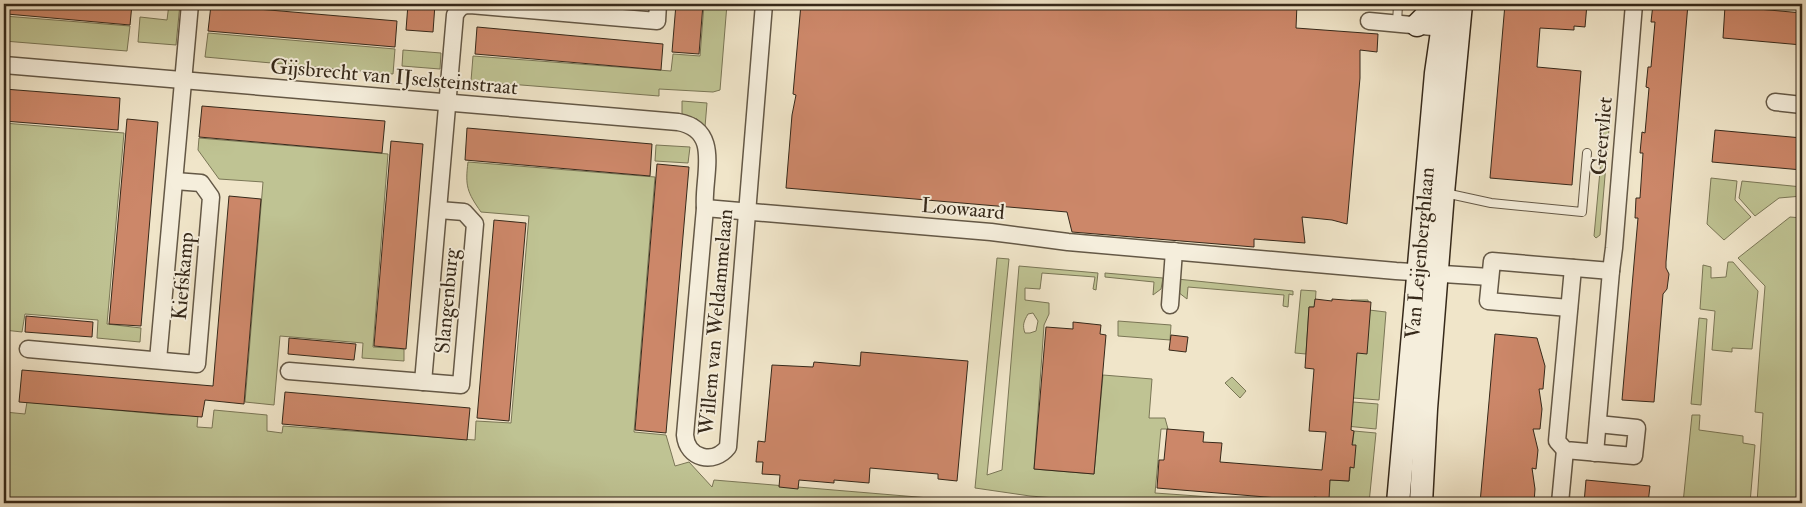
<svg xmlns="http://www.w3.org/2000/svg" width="1806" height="507" viewBox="0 0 1806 507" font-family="'IM FELL Double Pica',serif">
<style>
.green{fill:#bfc393;stroke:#7a7656;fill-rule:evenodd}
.building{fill:#cc8769;stroke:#36291a}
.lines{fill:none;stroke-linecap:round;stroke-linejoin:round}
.lane-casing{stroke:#645846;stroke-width:10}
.street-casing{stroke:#645846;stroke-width:19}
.secondary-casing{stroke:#36291a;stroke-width:25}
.lane{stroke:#f5eedc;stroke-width:8}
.street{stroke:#f5eedc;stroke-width:16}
.secondary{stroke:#f5eedc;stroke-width:22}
.labels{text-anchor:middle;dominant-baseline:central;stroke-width:4;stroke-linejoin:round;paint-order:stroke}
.street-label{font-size:21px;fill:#36291a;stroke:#f5eedc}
</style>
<rect width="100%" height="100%" fill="#f0e5c9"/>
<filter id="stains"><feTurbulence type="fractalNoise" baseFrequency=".004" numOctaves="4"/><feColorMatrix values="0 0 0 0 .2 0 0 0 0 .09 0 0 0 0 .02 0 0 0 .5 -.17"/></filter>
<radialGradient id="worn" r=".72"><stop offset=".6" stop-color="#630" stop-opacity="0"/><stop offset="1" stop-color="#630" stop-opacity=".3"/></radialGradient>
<g class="green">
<path d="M169 4H180L176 45 138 42 140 17 167 20Z"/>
<path d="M704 4H727L720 90 713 92 659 89V96L471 81 473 56 671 71 673 54 700 56Z"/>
<path d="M4 16 130 26 127 51 4 41Z"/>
<path d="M208 33 395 49 393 74 205 57Z"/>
<path d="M403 50 441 53 440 69 402 66Z"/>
<path d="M682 101 707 103 705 127 697 119 682 114Z"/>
<path d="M1605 117H1610L1600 235 1596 238 1594 236Z"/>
<path d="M4 123 124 133 107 324 141 328 140 342 97 338 98 320 25 314 22 332 4 330Z"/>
<path d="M199 138 388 154 373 347 404 349V361L362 358 363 343 280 336 274 405 245 402 263 182 219 179 198 150Z"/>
<path d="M656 145 690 147 688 163 655 161Z"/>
<path d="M468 162 655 177 634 432 666 435 675 466 689 462 712 487 714 480 989 503H4V399H6L5 412 25 414 27 402 169 415H198L197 427 212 428 214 410 267 415V431L282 433 283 426 475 440 476 421 511 423 529 216 481 212C467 192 465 186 468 162Z"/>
<path d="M1711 178 1737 181 1735 200 1751 217 1724 240 1707 224Z"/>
<path d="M1742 181 1802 187V196L1779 198 1755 216 1739 198Z"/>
<path d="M1790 217 1802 218V279L1801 280 1802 283V503H1757L1763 413 1755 412 1765 286 1738 258Z"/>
<path d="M997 258 1009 259 987 475 1002 470 1019 266 1098 273 1096 290 1093 289 1095 277 1042 273 1040 289 1025 288V300L1049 303V314L1044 325 1034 469 1094 474 1103 375 1152 379 1149 418H1165L1168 429H1161L1155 493 1296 503H1117L1030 496 975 488ZM1033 313 1038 321 1036 331 1030 333H1025C1022 325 1024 321 1028 314Z"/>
<path d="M1728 262H1733L1758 291 1752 349 1732 348V352L1712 350 1715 311 1700 309 1703 265 1711 267V278L1726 277Z"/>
<path d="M1105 273 1163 278 1161 289 1153 295 1154 282 1105 277Z"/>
<path d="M1177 279 1293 291V295L1289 294 1288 307 1283 306 1284 295 1188 287 1187 299 1178 292Z"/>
<path d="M1301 290 1316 291 1315 307H1309L1306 354 1295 353Z"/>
<path d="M1351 300H1368L1369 310 1386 312 1379 400 1353 398 1354 371Z"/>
<path d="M1699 318 1707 319 1701 405 1691 404Z"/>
<path d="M1118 321 1171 325 1170 340 1118 336Z"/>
<path d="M1232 377 1246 391 1240 398 1225 383Z"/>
<path d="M1353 402 1378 404 1376 429 1346 426Z"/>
<path d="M1692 415H1700L1699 430 1743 436V443L1755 445 1750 503H1683Z"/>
<path d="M1354 431 1376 433 1369 503H1324L1330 480 1349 481Z"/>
</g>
<g class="building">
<path d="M8 4H132L130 25 7 14Z"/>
<path d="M408 4H435L433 32 406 30Z"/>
<path d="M676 4H703L699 54 672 52Z"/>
<path d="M801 4H1297L1296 28 1378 34 1377 52 1360 50V78L1347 224 1332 220 1302 217 1305 243 1254 239V247L1072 232 1067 212 786 188 792 115 796 95 793 94Z"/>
<path d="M1505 4H1587L1585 27 1574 26V30L1540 28 1537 67 1581 71 1572 185 1490 178Z"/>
<path d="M1653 4H1688L1666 262V268L1669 274 1667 289 1663 294 1654 402 1622 400 1638 218H1635L1636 198H1640L1643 153H1640L1642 132 1645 133 1649 88 1646 87 1648 67H1651L1655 22H1651Z"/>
<path d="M211 5 397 21 395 47 208 31Z"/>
<path d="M1725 6 1802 13V45L1723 38Z"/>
<path d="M477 27 663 44 661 70 475 54Z"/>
<path d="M4 89 120 98 118 130 4 121Z"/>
<path d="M202 106 385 121 382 153 199 137Z"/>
<path d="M127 119 158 122 141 326 109 324Z"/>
<path d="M467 128 652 144 650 176 465 160Z"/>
<path d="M1715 130 1802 138V170L1712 162Z"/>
<path d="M391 141 423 144 406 349 374 346Z"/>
<path d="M657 164 689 167 666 433 635 430Z"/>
<path d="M229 196 261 199 244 404 205 400 202 417 19 402 22 370 213 386Z"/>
<path d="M494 220 526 223 509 421 477 418Z"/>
<path d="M1315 299 1332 301V299L1371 302 1367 354 1357 353 1351 430 1354 431 1352 445H1356L1354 468 1350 467 1349 481 1330 480 1329 499 1314 497V501L1157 488 1159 460H1164L1167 429 1204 432 1203 442 1222 443 1220 462 1322 470 1326 432 1309 431 1314 369 1305 368 1309 307H1314Z"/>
<path d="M26 316 93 322 92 337 25 332Z"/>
<path d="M1073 322 1101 325 1100 334 1106 335 1094 474 1034 469 1046 327 1073 329Z"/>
<path d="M1495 334 1537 338 1545 366 1543 389H1539L1542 409 1540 429H1533L1538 450 1536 469 1532 468 1535 489 1534 503H1480Z"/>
<path d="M1171 335 1188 337 1186 352 1169 350Z"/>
<path d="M289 338 356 344 354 360 288 354Z"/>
<path d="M861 352 968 361 957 481 938 479V474L870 468 869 483 834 480V483L799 480 798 489 779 487 780 475 762 474 763 462H756L758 441 765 442 772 365 813 367 814 362 860 366Z"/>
<path d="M285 392 470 408 467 440 282 424Z"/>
<path d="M1586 480 1650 486 1648 503H1584Z"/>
</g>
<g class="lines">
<g class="lane-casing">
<g id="lane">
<path d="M1397 24 1398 4"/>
<path d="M1445 193 1491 203 1582 212 1587 153"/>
</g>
</g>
<g class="street-casing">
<g id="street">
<path d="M1369 21 1454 29"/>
<path d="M4 65 678 122C723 130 702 177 705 208L685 435C687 459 714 465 728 447L764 4"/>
<path d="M1775 102 1802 105"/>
<path d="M705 208 991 232 1068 242 1396 271 1490 277"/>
<path d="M1573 268 1557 441 1565 450 1634 456 1637 428 1598 424"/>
<path d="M1170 305 1174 251"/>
<path d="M1569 308 1488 301 1492 261 1611 271"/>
<path d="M28 349 197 364 211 197 201 183 175 181"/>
<path d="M158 360 190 4"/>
<path d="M289 371 461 385 475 224 464 212 439 210"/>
<path d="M423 382 455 15C459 8 462 5 470 5L657 21 658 4"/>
<path d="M1595 453 1611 271 1614 248 1634 4"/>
<path d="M1560 503 1565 450"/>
</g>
</g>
<g class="secondary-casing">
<g id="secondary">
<path d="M1417 25 1425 17 1432 4"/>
<path d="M1398 503 1436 73 1446 4"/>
<path d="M1421 503 1426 409 1443 193 1461 4"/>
</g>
</g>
<use href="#lane" class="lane"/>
<use href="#street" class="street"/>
<use href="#secondary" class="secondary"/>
</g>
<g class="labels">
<g class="street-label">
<text transform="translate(394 77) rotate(5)">Gijsbrecht van IJselsteinstraat</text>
<text transform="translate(1602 136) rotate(-85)">Geervliet</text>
<text transform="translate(963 209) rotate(5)">Loowaard</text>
<text transform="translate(1420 253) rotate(-85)">Van Leijenberghlaan</text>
<text transform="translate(183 276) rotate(-85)">Kiefskamp</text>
<text transform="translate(447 301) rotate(-85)">Slangenburg</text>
<text transform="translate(716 322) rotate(-85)">Willem van Weldammelaan</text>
</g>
</g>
<rect width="1806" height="507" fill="none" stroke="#f0e5c9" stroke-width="20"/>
<rect x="5" y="5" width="1796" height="497" fill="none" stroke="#36291a" stroke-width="2.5"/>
<rect x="10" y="10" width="1786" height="487" fill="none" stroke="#36291a"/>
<rect width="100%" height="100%" filter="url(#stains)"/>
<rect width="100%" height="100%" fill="url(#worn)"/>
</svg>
